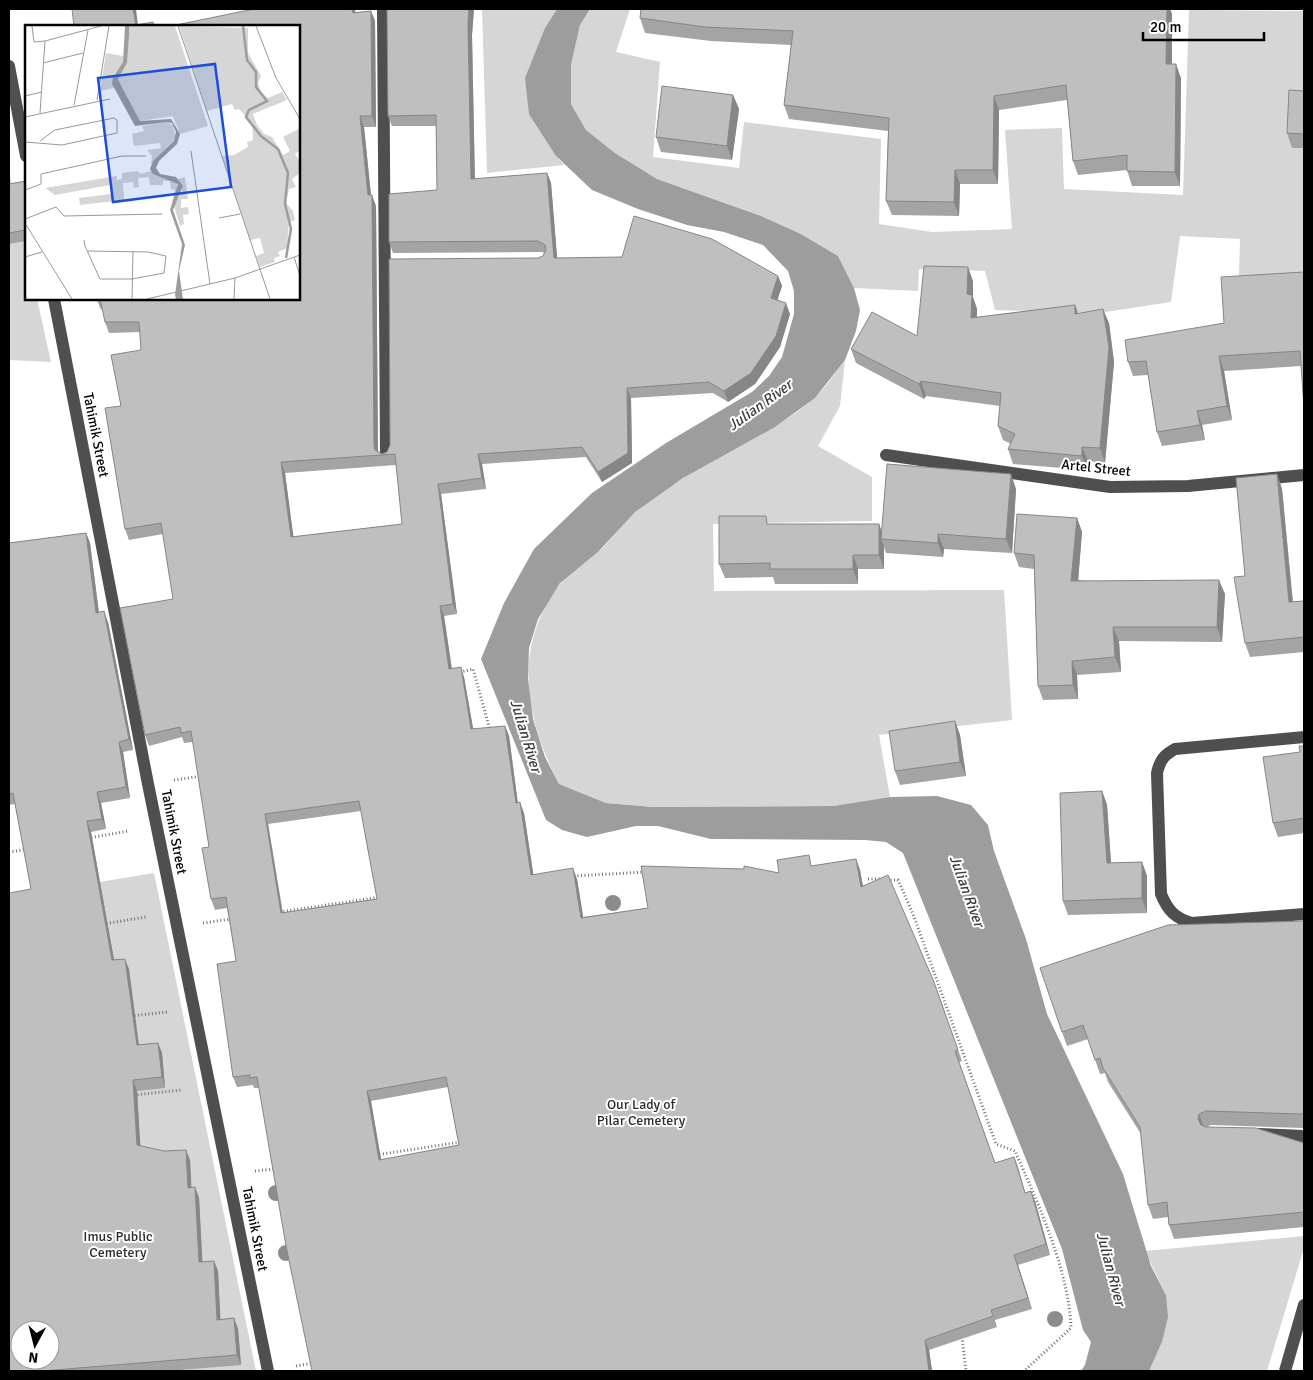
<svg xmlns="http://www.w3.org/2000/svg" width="1313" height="1380" viewBox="0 0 1313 1380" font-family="Signika,sans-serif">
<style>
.green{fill:#d6d6d6;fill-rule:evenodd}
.water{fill:#9d9d9d}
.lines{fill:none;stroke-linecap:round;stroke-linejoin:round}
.path{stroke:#717171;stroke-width:3;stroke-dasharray:1 2.5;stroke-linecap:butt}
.minor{stroke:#4f4f4f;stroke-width:12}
.tree{fill:#8c8c8c}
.wall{fill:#a4a4a4;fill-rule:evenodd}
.shaded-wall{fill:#868686}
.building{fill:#bfbfbf;stroke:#868686;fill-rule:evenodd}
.labels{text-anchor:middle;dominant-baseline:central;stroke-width:4;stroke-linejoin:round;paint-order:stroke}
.street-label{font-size:14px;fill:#000;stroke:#fff}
.park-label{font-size:14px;fill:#2d2d2d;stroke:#fff}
.water-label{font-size:15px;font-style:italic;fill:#3e3e3e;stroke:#fff}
.inset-river{fill:none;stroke:#9d9d9d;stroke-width:2.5}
.inset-road{fill:none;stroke:#999;stroke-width:1}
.view{fill:#1d4ed8;fill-opacity:0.15;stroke:#1d4ed8;stroke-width:2.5}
.inset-edge{fill:none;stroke:#000;stroke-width:2.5}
</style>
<rect width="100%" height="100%" fill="#fff"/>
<g class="green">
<path d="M482 9H557L545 28 556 156 564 165 487 173Z"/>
<path d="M590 9H630L616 52 660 62 653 157 739 168 744 122 881 139 879 224 932 232 1012 229 1005 130 1062 128 1064 189 1183 195 1189 10 1304 11V274L1239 277 1240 239 1180 236 1171 302 1099 313 995 310 985 271 919 269 918 291 854 288 838 256 801 234 761 216 657 179 615 153 586 130 571 104V65L580 25Z"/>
<path d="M9 171 26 249V299H37L51 362 9 360Z"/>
<path d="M845 360 840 406 818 446 872 477V521L713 524 714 591 1004 590 1012 720 879 735 890 797 833 806 653 807 606 803 559 784C525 717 512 649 559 585 568 572 585 564 597 553 611 541 621 524 635 512 649 500 666 489 682 479 725 450 775 433 814 398 826 388 835 372 845 360Z"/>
<path d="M154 873 256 1371H9V897ZM20 1330H50V1360H20Z"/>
<path d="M1304 1236V1248L1267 1371H1149L1162 1342 1166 1295 1145 1251Z"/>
</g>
<path class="water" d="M557 9H590L580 25 571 65V104L586 130 615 153 657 179 761 216 801 234 838 256 854 288 860 310 856 331 845 360 815 398 775 427 683 478 635 512 598 552 560 583 538 619 529 648 528 679 533 719 545 757 559 784 606 803 653 807 833 806 890 797 937 796 971 805 988 825 994 851 1026 939 1047 1014 1123 1174 1151 1266 1166 1295 1168 1317 1162 1342 1149 1371H1081L1085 1365 1091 1342 1083 1330 1062 1249 903 853 886 842 865 840 711 839 658 826H636L587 837 562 830 546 820 481 659 504 603 534 549 592 493 666 443 752 392 769 376 782 357 794 314V291L788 271 763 245 724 232 687 225 638 209 592 190 556 156 529 114 525 78 545 28Z"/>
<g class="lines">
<g class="path">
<path d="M460 672 473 669 490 730"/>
<path d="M174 780 203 776"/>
<path d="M88 838 129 831"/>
<path d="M9 852 28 849"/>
<path d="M574 876 645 872"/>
<path d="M868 879H881"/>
<path d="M887 880H898L913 914 996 1144 1015 1151C1038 1203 1069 1271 1071 1328L1024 1371"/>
<path d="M280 912 380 897"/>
<path d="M203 923 232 919"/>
<path d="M103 924 146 917"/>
<path d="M131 1016 167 1012"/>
<path d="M134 1095 182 1090"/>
<path d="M376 1155 461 1142"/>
<path d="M255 1171 274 1169"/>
<path d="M962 1337 966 1371"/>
<path d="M296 1366 314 1363"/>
</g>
<g class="minor">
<path d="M383 9 386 456"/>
<path d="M9 66 26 156"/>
<path d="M54 299 148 784 268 1371"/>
<path d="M886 455 1110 487 1188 486 1304 475"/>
<path d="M1304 737 1175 749C1164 755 1160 760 1157 773L1161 894C1168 911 1175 918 1192 923L1304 914"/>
<path d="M1259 1134 1304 1136"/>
<path d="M1285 1371 1304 1305"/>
</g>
</g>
<g class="tree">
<circle cx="613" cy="903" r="8"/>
<circle cx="276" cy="1193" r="8"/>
<circle cx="286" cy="1253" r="8"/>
<circle cx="1055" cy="1319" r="8"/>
</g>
<g class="wall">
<path d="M254 9H355V12L371 11 375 21 376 127H364L371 195 376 206 378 451 382 454 387 452 538 258 543 256 544 253 542 252 393 253 389 242 437 190 436 126H392L388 116 387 9H474L472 35 475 179 547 173 551 183 557 258 778 276 782 286 777 300 790 314 780 347 755 384 728 402 713 393 631 398 632 463 602 482 586 457 482 464 486 489 441 494 457 614 444 616 452 668 464 677 473 729 505 726 509 736 518 803 524 813 533 874 577 879 583 917 648 908 779 873 813 866 856 859 860 870 863 886 934 982 962 1061 959 1062 995 1163 1014 1157 1025 1193 1035 1201 1050 1255 1018 1265 1032 1309 995 1320 997 1327 929 1350 932 1371H312L259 1088H254L253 1085 237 1087 233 1077 236 961 227 908 215 910 211 899 209 847 193 742 184 743 182 737 149 746 145 735 173 599 163 534 129 540 125 529 121 406 141 350 140 332 109 333 105 322 103 311 100 308 97 299H299ZM396 465 402 524 293 537 285 473ZM361 811 377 899 283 913 268 824ZM448 1087 459 1145 381 1160 371 1101Z"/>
<path d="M641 9H1170L1172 14V64L1181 78 1180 186H1132L1127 170 1078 175 1073 161 1067 100 999 110 998 184H960L959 216 892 215 886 201 888 131 789 119 784 105 791 45 711 41 645 33 640 18Z"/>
<path d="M1304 91V148H1292L1287 133Z"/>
<path d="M733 95 739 109 732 160 661 152 656 137Z"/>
<path d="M26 181V241L9 244V184Z"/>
<path d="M1304 272 1301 366 1224 371 1232 420 1202 425 1205 440 1162 446 1157 432 1148 375 1133 376 1128 362 1224 323Z"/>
<path d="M973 281V297L977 309V317L1075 305 1078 313 1109 323 1114 362 1105 463 1088 461 1087 470 1013 464 1008 449 1011 444 1003 440 998 426 1000 406 926 396 924 399 856 363 851 349 917 336Z"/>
<path d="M1277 474 1282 489 1293 602 1304 601V652L1250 657 1245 643V576Z"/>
<path d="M1016 489 1012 553 944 549 943 557 886 553 884 547V569H858V584H775L773 577 725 578 719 564 769 524H879L882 532Z"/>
<path d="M1077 518 1082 532 1078 580 1225 594 1222 642 1119 641 1121 672 1077 675 1078 699 1043 700 1038 686 1034 569 1019 567 1014 553Z"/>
<path d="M86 533 90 543 99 612 108 622 133 750 123 752 130 798 101 803 106 829 91 832 114 960 129 969 139 1045 158 1043 162 1053 165 1088 137 1091 140 1146 190 1160 191 1188 195 1187 199 1198 202 1262 214 1261 218 1271 220 1320 234 1318 238 1329 241 1365 168 1371H9L31 889 15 804 9 805V543Z"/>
<path d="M955 721 960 735 966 776 900 785 895 771Z"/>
<path d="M1304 746V833L1278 837 1273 823 1300 752Z"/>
<path d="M1102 791 1107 805 1111 863 1142 862 1147 876V913L1068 915 1063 901Z"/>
<path d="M1304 921V1128L1211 1125 1207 1127 1304 1143V1227L1174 1239 1169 1225 1168 1217 1153 1219 1148 1205 1141 1134 1108 1082 1105 1073 1100 1074 1088 1039 1067 1046 1062 1032Z"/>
</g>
<g class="shaded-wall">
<path d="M133 9H136L138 26H136Z"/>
<path d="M352 9H355L357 23 353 13Z"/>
<path d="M469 9H474L472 35 475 190 471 179 468 24Z"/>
<path d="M1167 9H1170L1172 14V78L1166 64Z"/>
<path d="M371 11 375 21 376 127 372 116Z"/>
<path d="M1176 64 1181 78 1180 186 1175 172Z"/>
<path d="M733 95 739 109 732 160 727 146Z"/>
<path d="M994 96 999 110 998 184 993 170Z"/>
<path d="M360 116 364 127 372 206 368 195Z"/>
<path d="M955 170 960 184 959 216 954 202Z"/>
<path d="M547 173 551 183 558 268 554 258Z"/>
<path d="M372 195 376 206 378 456 374 446Z"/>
<path d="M968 267 973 281V297L977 309 976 332 971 318 967 294Z"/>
<path d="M778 276 782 286 775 308 771 298Z"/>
<path d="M786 303 790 314 780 347 755 384 728 402 724 391Z"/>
<path d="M1075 305 1080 319 1075 314Z"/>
<path d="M1103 309 1109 323 1114 362 1105 463 1100 448Z"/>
<path d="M1219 356 1224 371 1232 420 1227 406Z"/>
<path d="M921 381 926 396 924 399 919 384Z"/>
<path d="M627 388 631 398 632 463 602 482 598 472Z"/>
<path d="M1197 411 1202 425 1205 440 1200 425Z"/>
<path d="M1082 447 1088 461 1087 470 1082 456Z"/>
<path d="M478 454 482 464 486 489 482 478Z"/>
<path d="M281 462 285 473 295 548 291 537Z"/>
<path d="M1011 474 1016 489 1012 553 1006 539Z"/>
<path d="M1277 474 1282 489 1294 617 1289 602Z"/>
<path d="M438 484 441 494 457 614 453 604Z"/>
<path d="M1077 518 1082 532 1077 595 1071 581Z"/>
<path d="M879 524 884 538 881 539 884 546V569L879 555Z"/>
<path d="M86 533 90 543 100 623 96 613Z"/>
<path d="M938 534 944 549 943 557 938 543Z"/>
<path d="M853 555 858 569V584L853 569Z"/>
<path d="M1219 580 1225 594 1222 642 1217 627Z"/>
<path d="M440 606 444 616 453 679 449 669Z"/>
<path d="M104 611 108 622 133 750 129 739Z"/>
<path d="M1113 627 1119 641 1121 672 1115 657Z"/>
<path d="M1072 661 1077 675 1078 699 1073 685Z"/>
<path d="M461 667 464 677 475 739 471 729Z"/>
<path d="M955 721 960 735 966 776 960 762Z"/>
<path d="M505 726 509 736 519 813 516 803Z"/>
<path d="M119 742 123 752 130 798 126 787Z"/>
<path d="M1102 791 1107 805 1112 877 1107 863Z"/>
<path d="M97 792 101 803 106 829 102 819Z"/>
<path d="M520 802 524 813 535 885 531 875Z"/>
<path d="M265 814 268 824 284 923 281 913Z"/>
<path d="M87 821 91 832 116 971 112 960Z"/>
<path d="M856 859 860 870 865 898 861 887Z"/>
<path d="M1142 862 1147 876V913L1142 898Z"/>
<path d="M573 868 577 879 585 928 581 918Z"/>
<path d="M125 959 129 969 140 1055 137 1045Z"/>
<path d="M158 1043 162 1053 165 1088 162 1077Z"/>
<path d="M133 1080 137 1091 141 1156 137 1145Z"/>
<path d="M367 1091 371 1101 383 1171 379 1160Z"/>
<path d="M1199 1114 1204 1128 1203 1133 1198 1119Z"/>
<path d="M186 1150 190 1160 192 1198 188 1188Z"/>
<path d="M1014 1157 1018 1167 1028 1203 1025 1193Z"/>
<path d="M195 1187 199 1198 203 1272 199 1262Z"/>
<path d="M1031 1191 1035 1201 1050 1255 1046 1244Z"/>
<path d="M1014 1255 1018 1265 1032 1309 1028 1298Z"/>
<path d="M214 1261 218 1271 221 1330 217 1320Z"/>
<path d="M234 1318 238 1329 241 1365 237 1355Z"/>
<path d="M925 1340 929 1350 932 1371H929Z"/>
</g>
<g class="building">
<path d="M72 9H133L136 25 153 22 154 26H74Z"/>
<path d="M254 9H352L353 13 371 11 372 116H360L368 195H372L374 446 375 450 382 454 387 452 390 445 389 259 538 258 543 256 546 250 545 245 538 241 389 242V194L437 190 436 115 388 116 387 9H469L468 24 471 179 547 173 554 258 622 257 634 216 712 239 778 276 771 298 786 303 776 336 751 373 724 391 709 382 627 388 628 453 598 472 582 447 478 454 482 478 438 484 453 604 440 606 449 669 461 667 471 729 505 726 516 803 520 802 531 875 573 868 581 918 648 908 641 866 744 869V866L779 873 777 860 809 855 811 866 856 859 861 887 888 875 934 982 958 1050 955 1051 995 1163 1014 1157 1025 1193 1031 1191 1046 1244 1014 1255 1028 1298 991 1310 993 1316 925 1340 929 1371H312L286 1246 257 1077 250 1078V1075L233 1077 217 964 236 961 226 897 211 899 202 848 209 847 191 731 181 733 180 727 145 735 120 608 173 599 161 523 125 529 105 408 121 406 111 355 141 350 139 322H105L101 303 98 299H299V26H171ZM395 454 402 524 291 537 281 462ZM359 801 377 899 281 913 265 814ZM446 1077 459 1145 379 1160 367 1091Z"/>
<path d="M641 9H1167L1166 64H1176L1175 172 1127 171V155L1073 161 1066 85 994 96 993 170H955L954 202 886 201 889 118 784 105 793 31 705 27 640 18Z"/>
<path d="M662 86 733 95 727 146 656 137Z"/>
<path d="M1289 90 1304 91V134L1287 133Z"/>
<path d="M26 181V230L9 233V184Z"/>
<path d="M924 266 968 267 967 294 972 295 971 318 1075 305V314L1103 309 1109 347 1100 448 1082 447V456L1008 449 1015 434 998 426 1001 393 921 381 919 384 851 349 872 312 917 336Z"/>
<path d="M1304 272V407L1300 351 1219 356 1227 406 1197 411 1200 425 1157 432 1146 361 1128 362 1125 340 1224 323 1221 277Z"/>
<path d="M887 464 1011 474 1006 539 938 534V543L881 539Z"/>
<path d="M1277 474 1289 602 1304 601V637L1245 643 1234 577 1245 576 1236 478Z"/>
<path d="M1017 514 1077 518 1071 581 1219 580 1217 627H1113L1115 657 1072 661 1073 685 1038 686 1034 555 1014 553Z"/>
<path d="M719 516H766L767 524H879V555H853V569H770V563L719 564Z"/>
<path d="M86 533 96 613 104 611 129 739 119 742 126 787 97 792 102 819 87 821 112 960 125 959 137 1045 158 1043 162 1077 133 1080 137 1145 164 1151 186 1150 188 1188 195 1187 199 1262 214 1261 217 1320 234 1318 237 1355 42 1371H9V893L31 889 13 793 9 794V543ZM20 1330H50V1360H20Z"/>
<path d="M955 721 960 762 895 771 889 731Z"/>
<path d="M1299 746H1304V811L1303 812 1304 818 1273 823 1263 757 1300 752Z"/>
<path d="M1102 791 1107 863 1142 862V898L1063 901 1060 793Z"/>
<path d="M1304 921V1113L1300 1114 1206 1111 1199 1114 1198 1119 1201 1125 1206 1127 1256 1128 1304 1143V1212L1169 1225 1167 1202 1148 1205 1140 1127 1103 1068 1100 1058 1095 1060 1083 1025 1062 1032 1040 968 1168 925Z"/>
</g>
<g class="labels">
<g class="street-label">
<text transform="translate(96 435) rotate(79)">Tahimik Street</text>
<text transform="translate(1096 468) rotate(6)">Artel Street</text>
<text transform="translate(174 832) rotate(79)">Tahimik Street</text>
<text transform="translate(255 1229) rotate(79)">Tahimik Street</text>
</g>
<g class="park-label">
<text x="641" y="1104">Our Lady of<tspan x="641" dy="16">Pilar Cemetery</tspan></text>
<text x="118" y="1236">Imus Public<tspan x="118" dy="16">Cemetery</tspan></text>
</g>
<g class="water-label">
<text transform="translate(760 405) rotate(-36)">Julian River</text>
<text transform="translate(526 736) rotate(73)">Julian River</text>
<text transform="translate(967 891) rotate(70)">Julian River</text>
<text transform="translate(1111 1269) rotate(75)">Julian River</text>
</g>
</g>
<g transform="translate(25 25)">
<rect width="275" height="275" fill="#fff"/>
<path d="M104 1H150L183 101 155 109 148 91 115 96 93 54 102 38ZM154 1 223 3V28L236 51 233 58 236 67 243 73 257 67 262 75 228 89 232 100 239 109 247 112 258 130 265 126 258 112 275 103V125L270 129 275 137V148L267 154 271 162 264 164 261 178 268 186 270 195 264 197 262 223 253 227 255 231 249 233 250 237 235 242 231 231 239 228 235 213 225 215 197 131 209 130 223 122 222 117 228 115 227 98 214 84 210 85 207 79 182 86ZM81 28 98 31V37L88 51 89 63 75 66ZM142 97 148 101 151 113 126 139 127 131 122 125 136 123 135 118 109 121 107 109 119 106 117 101ZM113 146 115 149 126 146 152 157 153 167 147 178 150 165 146 164 145 156H138V160H125L124 152 113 153 114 162 109 163 108 157 98 158 99 175 72 178 55 180 54 173 86 169 85 160 30 170 20 163 92 151V155L97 154V148ZM160 152 163 174H156V183L163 182 164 189 158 190 159 199 155 201 149 181 157 166 153 154Z" fill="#d6d6d6"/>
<path d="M100 1H104V11L102 38 93 54 97 62 115 96 146 94 155 109 152 119 134 136 131 143 135 149 151 152 158 161 148 185 160 220 154 246 158 274H151L150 270 157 219 145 185 153 159 128 149 125 144 128 136 149 116 151 107 147 98 142 97 110 101 87 59 88 52 98 37Z" fill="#9d9d9d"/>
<path class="inset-river" d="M218 1 222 35 231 47V62L242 76 224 85 221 92 236 111 253 124 263 148 260 179 266 204 261 233"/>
<path class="inset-road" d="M7 1 9 17 20 16M153 1 245 274M231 1 251 53 275 94M18 38 58 28M0 71 17 67M72 75 84 1M49 80 63 5M15 88 20 16 76 1M0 92 85 74M0 117 37 120 92 108V95L89 93 30 105 15 116M166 126 185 259M0 165 16 159V149L97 131H121M194 193 215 189M0 194 31 182 39 191 137 189M0 198 47 274M59 215 60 221 74 252 75 254H107L139 248 141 231 123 227 63 226M0 232 17 227M269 232 275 251M107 274 108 226M122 274 210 253 275 230M209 274 210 253"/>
<path class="view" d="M190 39 206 162 88 177 73 53Z"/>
<rect width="275" height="275" class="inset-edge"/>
</g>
<rect width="1313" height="1380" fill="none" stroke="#000000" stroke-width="20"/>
<g transform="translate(35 1345) rotate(187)"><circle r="24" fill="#ffffff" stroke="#999999"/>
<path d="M0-4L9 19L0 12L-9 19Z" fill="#000000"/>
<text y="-8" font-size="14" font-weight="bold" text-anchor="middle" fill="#000000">N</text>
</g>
<path d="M1143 32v8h121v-8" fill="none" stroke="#000000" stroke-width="2.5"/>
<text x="1150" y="32" font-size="15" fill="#000000" stroke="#ffffff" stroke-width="4" paint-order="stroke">20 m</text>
</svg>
